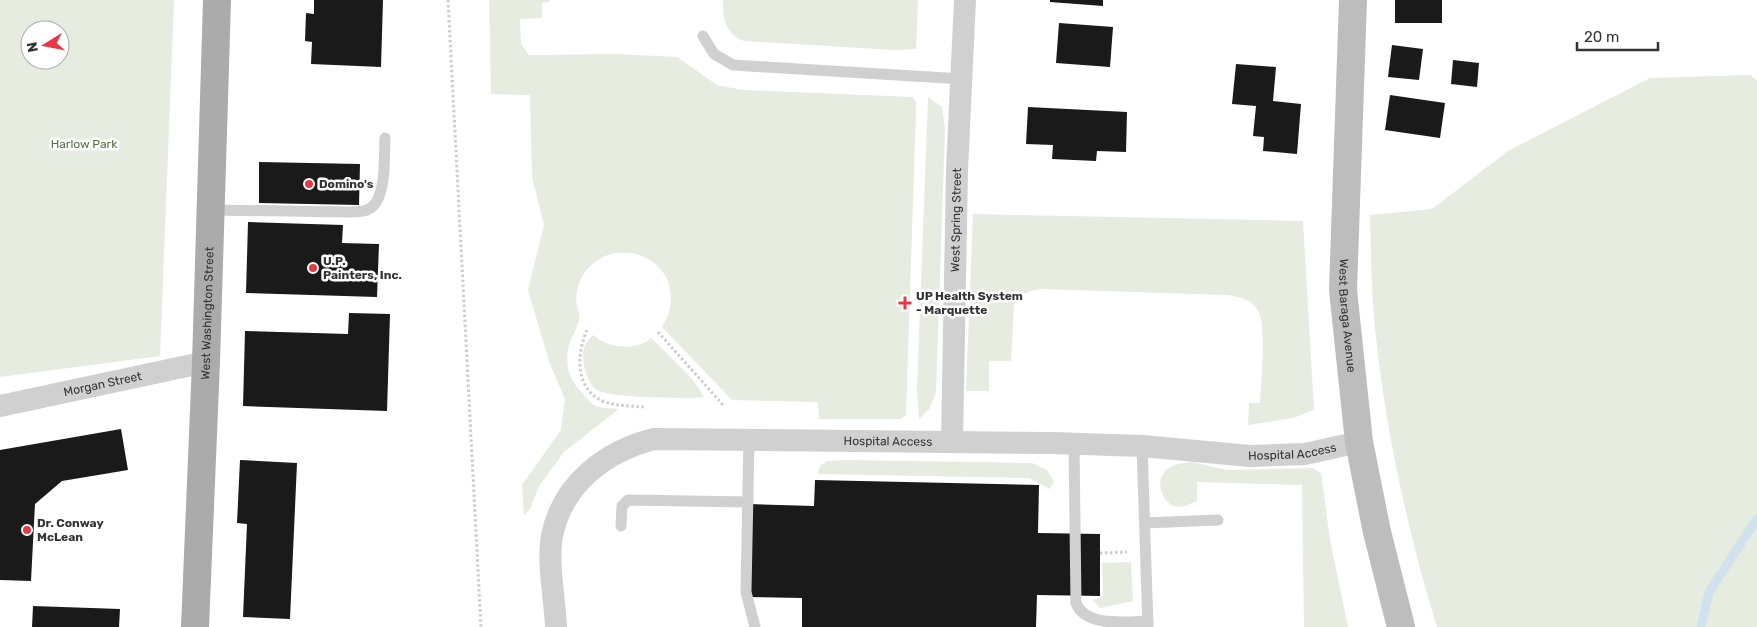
<svg xmlns="http://www.w3.org/2000/svg" width="1757" height="627" viewBox="0 0 1757 627" font-family="Rubik,sans-serif">
<style>
.green{fill:#e6ecdf;fill-rule:evenodd}
.lines{fill:none;stroke-linecap:round;stroke-linejoin:round}
.stream{stroke:#cfe2ee;stroke-width:9}
.building{fill:#1a1a1a}
.path{stroke:#cdcdcd;stroke-width:3;stroke-dasharray:2.5 2.5;stroke-linecap:butt}
.lane{stroke:#d0d0d0;stroke-width:11}
.street{stroke:#d0d0d0;stroke-width:22}
.secondary{stroke:#bdbdbd;stroke-width:28}
.primary{stroke:#ababab;stroke-width:28}
.poi-dot{fill:#e63946;stroke:#fff;stroke-width:2}
.labels{text-anchor:middle;dominant-baseline:central;stroke-width:5;stroke-linejoin:round;paint-order:stroke}
.park-label{font-size:12px;fill:#56703f;stroke:#fff}
.poi-label{font-size:12px;font-weight:bold;fill:#333;stroke:#fff;text-anchor:start}
.street-label{font-size:12px;fill:#333;stroke:#fff}
</style>
<rect width="100%" height="100%" fill="#fff"/>
<g class="green">
<path d="M0 0H174L160 356 0 377ZM30 30H60V60H30Z"/>
<path d="M489 0H550V2L542 3V18L520 19 521 44 529 55 617 54 677 57 717 85 743 90 913 97 916 102V110L906 415 901 419H819L818 402 732 400 662 327C672 312 674 294 666 277 648 245 600 244 582 277 577 285 575 297 577 306 578 311 580 316 579 321 576 330 570 339 568 349 565 369 571 383 585 396 588 400 592 405 596 406 603 409 611 408 619 409L564 452 539 486 530 509 524 515 522 485 561 430 565 399 550 364 528 290 544 225 532 177 530 95 491 94Z"/>
<path d="M723 0H918L916 49 894 50 744 41C725 34 723 19 723 0Z"/>
<path d="M1750 75 1757 80V627H1437C1406 527 1384 422 1374 318 1371 284 1371 249 1370 215L1432 209 1508 151 1650 78Z"/>
<path d="M928 97 942 107 945 129 936 393 929 409 919 419 917 390Z"/>
<path d="M973 214 1303 221 1314 410 1293 418 1248 425 1249 403H1260C1261 382 1267 326 1258 310 1251 299 1240 297 1228 295L1041 289C1028 291 1020 294 1014 305L1011 361H989V391H966Z"/>
<path d="M593 335C609 348 635 352 651 338L693 380 704 397C687 399 610 398 597 390 586 382 581 360 584 348 586 343 590 338 593 335Z"/>
<path d="M844 460 1032 463 1047 470 1054 482 1050 489 1029 478 818 474 820 466 827 461Z"/>
<path d="M1193 462 1226 470 1312 468 1321 473 1330 540 1348 627H1304L1302 485 1197 482V501C1192 503 1184 507 1178 507 1163 505 1155 484 1164 473 1170 464 1183 463 1193 462Z"/>
<path d="M1131 562 1133 601 1100 608 1093 600 1103 596 1102 563Z"/>
</g>
<g class="lines">
<path class="stream" d="M1701 627 1709 592 1757 519"/>
</g>
<g class="building">
<path d="M314 0H383L381 67 311 64 312 42 305 41 306 13 314 14Z"/>
<path d="M1050 0H1103V6L1050 2Z"/>
<rect x="1395" y="0" width="47" height="23"/>
<path d="M1059 23 1113 27 1110 67 1056 63Z"/>
<path d="M1392 45 1423 49 1419 80 1388 77Z"/>
<path d="M1453 60 1479 63 1477 87 1451 84Z"/>
<path d="M1236 64 1276 67 1273 101 1301 104 1297 154 1263 151 1264 137 1253 136 1256 106 1232 104Z"/>
<path d="M1390 95 1445 103 1440 138 1385 130Z"/>
<path d="M1028 107 1127 112 1126 152 1097 151 1096 161 1052 159 1053 145 1026 144Z"/>
<path d="M259 162 360 164 359 205 259 203Z"/>
<path d="M248 222 343 225 342 243 379 244 377 297 246 293Z"/>
<path d="M349 313 390 314 387 411 243 406 245 331 348 334Z"/>
<path d="M121 429 128 470 62 481 35 504 31 581 0 580V450Z"/>
<path d="M240 460 297 463 290 619 243 617 247 524 237 523Z"/>
<path d="M815 480 1039 485 1038 533 1100 534V596L1037 595 1036 627H802V598L747 597 749 504 814 506Z"/>
<path d="M33 606 120 609 119 627H32Z"/>
</g>
<g class="lines">
<g class="path">
<path d="M448 0 481 627"/>
<path d="M587 330C576 354 575 391 605 402 617 406 632 406 644 407"/>
<path d="M658 332 724 406"/>
<path d="M1100 553 1127 552"/>
</g>
<g class="lane">
<path d="M703 36 714 54 733 65 962 79"/>
<path d="M211 210 350 212C356 212 364 212 369 209 387 200 384 156 385 138"/>
<path d="M749 439 746 592 755 627"/>
<path d="M1074 444 1076 603C1085 627 1125 622 1148 621"/>
<path d="M1142 446 1148 627"/>
<path d="M1145 523 1218 520"/>
<path d="M621 526 622 506 628 500 748 502"/>
</g>
<g class="street">
<path id="s1" d="M0 406 206 362"/>
<path id="s2" d="M952 441 957 170 965 0"/>
<path id="s3" d="M556 627C555 600 547 562 552 536 562 484 606 451 654 439L1052 443 1142 446 1250 456 1305 454 1359 442"/>
</g>
<path class="secondary" id="s4" d="M1353 0 1343 290 1359 442 1377 532 1401 627"/>
<path class="primary" id="s5" d="M195 627 206 362 217 0"/>
</g>
<g class="poi-dot">
<circle cx="309" cy="184" r="5"/>
<circle cx="313" cy="268" r="5"/>
<path d="M902.5 295.5h5v5h5v5h-5v5h-5v-5h-5v-5h5z"/>
<circle cx="27" cy="530" r="5"/>
</g>
<g class="labels">
<g class="park-label">
<text x="84" y="144">Harlow Park</text>
</g>
<g class="poi-label">
<text x="319" y="184">Domino's</text>
<text x="323" y="261">U.P.<tspan x="323" dy="14">Painters, Inc.</tspan></text>
<text x="916" y="296">UP Health System<tspan x="916" dy="14">- Marquette</tspan></text>
<text x="37" y="523">Dr. Conway<tspan x="37" dy="14">McLean</tspan></text>
</g>
<g class="street-label">
<text stroke="none"><textPath href="#s2" startOffset="221">West Spring Street</textPath></text>
<text stroke="none"><textPath href="#s5" startOffset="314">West Washington Street</textPath></text>
<text stroke="none"><textPath href="#s4" startOffset="316">West Baraga Avenue</textPath></text>
<text stroke="none"><textPath href="#s1" startOffset="105">Morgan Street</textPath></text>
<text stroke="none"><textPath href="#s3" startOffset="474">Hospital Access</textPath></text>
<text stroke="none"><textPath href="#s3" startOffset="879">Hospital Access</textPath></text>
</g>
</g>
<g transform="translate(45 45) rotate(260)"><circle r="24" fill="#ffffff" stroke="#adadad"/>
<path d="M0-4L9 19L0 12L-9 19Z" fill="#e63946"/>
<text y="-8" font-size="14" font-weight="bold" text-anchor="middle" fill="#333333">N</text>
</g>
<path d="M1577 42v8h81v-8" fill="none" stroke="#333333" stroke-width="2.5"/>
<text x="1584" y="42" font-size="15" fill="#333333" stroke="#ffffff" stroke-width="4" paint-order="stroke">20 m</text>
</svg>
